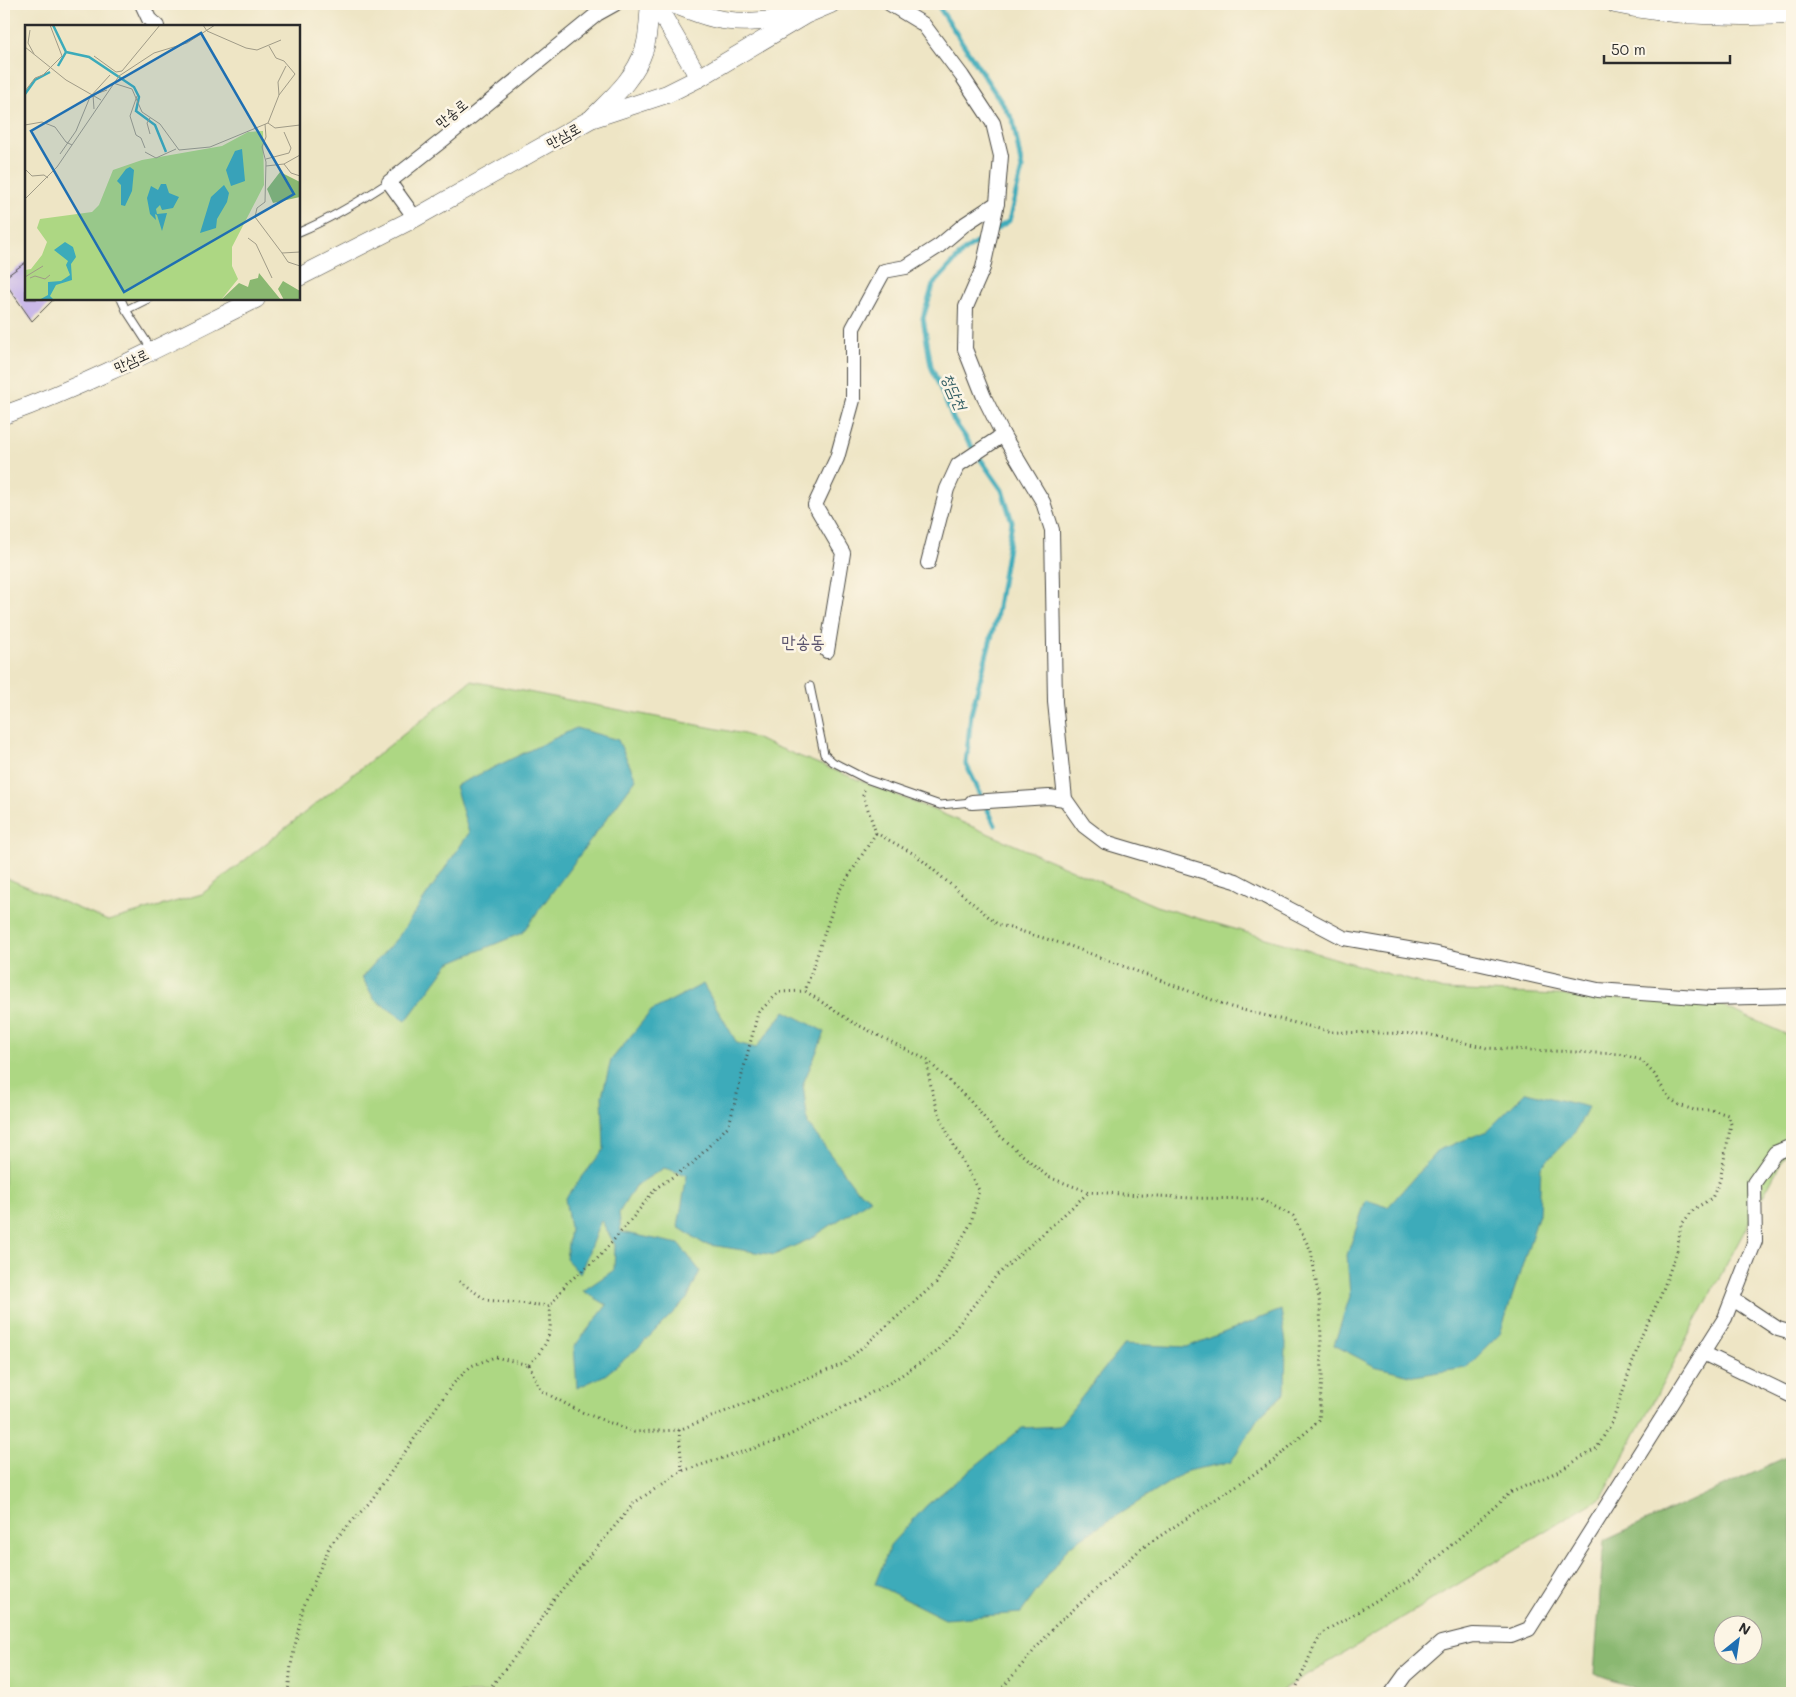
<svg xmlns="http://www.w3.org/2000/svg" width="1796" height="1697" viewBox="0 0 1796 1697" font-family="Mali,'Poor Story',sans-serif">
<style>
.green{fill:#add783;stroke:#6c8157}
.forest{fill:#8ab871;stroke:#5a724e;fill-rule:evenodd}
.water{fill:#3cabba;stroke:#346b72}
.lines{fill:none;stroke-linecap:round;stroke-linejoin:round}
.stream{stroke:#3cabba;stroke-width:5}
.building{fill:#baa5e9}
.service-casing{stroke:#484742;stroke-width:9}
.minor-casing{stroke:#484742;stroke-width:16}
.tertiary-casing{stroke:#484742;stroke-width:19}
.path{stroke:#484742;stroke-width:3;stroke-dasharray:1 4;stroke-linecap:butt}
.service{stroke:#fff;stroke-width:7}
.minor{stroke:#fff;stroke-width:14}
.tertiary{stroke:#fff;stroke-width:18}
.labels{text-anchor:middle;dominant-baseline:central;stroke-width:5;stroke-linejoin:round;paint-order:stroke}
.street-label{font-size:15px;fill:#2b2b2b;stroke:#fcf5e5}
.water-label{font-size:16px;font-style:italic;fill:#325e64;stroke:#fcf5e5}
.quarter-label{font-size:18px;fill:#5d566e;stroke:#fcf5e5}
.inset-river{fill:none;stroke:#3cabba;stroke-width:2.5}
.inset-road{fill:none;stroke:#a09b87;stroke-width:1}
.view{fill:#1f6fb2;fill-opacity:0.15;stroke:#1f6fb2;stroke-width:2.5}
.inset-edge{fill:none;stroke:#2b2b2b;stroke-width:2.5}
</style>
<rect width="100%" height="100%" fill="#fcf5e5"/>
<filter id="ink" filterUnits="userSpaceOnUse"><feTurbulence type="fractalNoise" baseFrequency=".02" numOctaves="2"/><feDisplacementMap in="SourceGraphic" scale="10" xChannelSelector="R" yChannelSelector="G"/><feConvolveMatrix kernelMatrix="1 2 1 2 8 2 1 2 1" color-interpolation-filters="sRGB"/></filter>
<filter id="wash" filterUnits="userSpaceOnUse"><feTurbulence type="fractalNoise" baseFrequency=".0096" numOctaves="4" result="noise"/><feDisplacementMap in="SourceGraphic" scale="20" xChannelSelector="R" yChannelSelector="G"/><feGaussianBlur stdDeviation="1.12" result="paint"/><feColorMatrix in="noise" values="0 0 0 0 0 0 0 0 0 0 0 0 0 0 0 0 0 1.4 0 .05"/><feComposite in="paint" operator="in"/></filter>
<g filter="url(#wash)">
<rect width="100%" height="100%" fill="#eee5c5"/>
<path class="green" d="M471 681 744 734 936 811 1156 906 1443 990 1714 1002 1792 1037V1142L1602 1497 1278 1693H4V877L108 921 202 894Z"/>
<path class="forest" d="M1786 1457 1792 1468V1693H1650L1594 1674 1604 1541ZM1724 1624H1754V1654H1724Z"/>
<g class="water">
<path d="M576 728 618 740 636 779 522 933 449 963 406 1021 374 999 362 977 398 937 469 833 455 786Z"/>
<path d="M703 984 737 1043 756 1048 785 1011 825 1032 803 1084 808 1124 855 1188 871 1199 810 1239 774 1255 704 1244 678 1227 687 1175 664 1168 635 1186 619 1213 621 1232 679 1244 700 1271 687 1299 637 1349 605 1375 577 1388 574 1347 607 1305 583 1291 614 1270 615 1245 601 1220 580 1274 566 1259 570 1228 565 1199 604 1149 602 1096 611 1060 651 1011Z"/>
<path d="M1526 1092 1588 1107 1576 1131 1541 1167 1539 1214 1500 1334 1466 1368 1414 1376 1374 1366 1334 1345 1350 1296 1347 1255 1366 1200 1388 1207 1438 1150 1487 1131Z"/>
<path d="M1281 1310 1286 1343 1285 1393 1258 1418 1231 1462 1187 1471 1069 1546 1021 1613 945 1619 875 1584 891 1544 927 1505 1022 1428 1059 1426 1124 1344 1187 1347Z"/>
</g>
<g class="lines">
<g class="stream">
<path d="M937 4 1013 120 1022 169 1009 221 993 231"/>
<path d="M986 236 964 251 933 285 923 318 931 366 954 421 1002 490 1012 522 996 619 971 714 966 764 995 825"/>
</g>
</g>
<g id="blocks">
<path class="building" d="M26 262V299H54L32 321 4 281V278Z"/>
</g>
</g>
<g filter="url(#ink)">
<use href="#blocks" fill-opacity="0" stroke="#484742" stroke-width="1"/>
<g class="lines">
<g class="service-casing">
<g id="service">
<path d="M299 232C331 219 360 201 389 182"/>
<path d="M121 299 126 310 152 350"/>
<path d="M126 310 148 299"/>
<path d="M810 686 824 754 833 762 866 779 940 805 972 802"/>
</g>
</g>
<g class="minor-casing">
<g id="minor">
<path d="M142 4 149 19 157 26"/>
<path d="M890 4 923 24 962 76 993 123 1001 156 997 203 983 268 966 307 965 349 984 397 1003 435 1043 502 1052 530 1055 702 1065 799 1084 826 1105 842 1236 881 1344 938 1437 954 1598 990 1711 998 1792 996"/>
<path d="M415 218 389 182 444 139 597 14 615 4"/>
<path d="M928 563 947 489 958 465 1003 435"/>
<path d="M827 651 843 553 815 505 837 458 853 400V328L884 271 906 267 939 246 965 224 997 203"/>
<path d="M972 802 1049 797 1065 799"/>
<path d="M1733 1299 1778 1329 1792 1333"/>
<path d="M1703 1353 1792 1396"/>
<path d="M1392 1693 1405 1675 1441 1643 1473 1635 1511 1636 1529 1629 1725 1318 1755 1241 1754 1183 1775 1153 1792 1146"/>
</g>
</g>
<g class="tertiary-casing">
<g id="tertiary">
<path d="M656 4 699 78"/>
<path d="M673 4C686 9 700 15 713 18 740 25 768 21 795 16"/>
<path d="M1615 4C1673 17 1733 17 1792 15"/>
<path d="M593 117C613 97 635 78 644 50 649 36 648 19 650 4"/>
<path d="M299 277 415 218 591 119 667 94 699 78 805 15 831 4"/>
<path d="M4 415C91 384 173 340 256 299"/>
</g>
</g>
<g class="path">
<path d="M864 790 863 795 876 833 916 855 997 924 1070 946 1231 1007 1332 1032 1427 1034 1487 1048 1620 1054 1641 1060 1654 1074 1669 1098 1679 1105 1694 1110H1712L1728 1115 1731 1124 1720 1180 1712 1198 1694 1209 1681 1225 1677 1251 1661 1295 1642 1335 1613 1420 1597 1448 1559 1471 1510 1493 1414 1578 1322 1633 1313 1649 1294 1693"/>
<path d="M876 833 838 893 805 991 852 1022 927 1060 970 1101 998 1134 1048 1177 1089 1192 1191 1198 1260 1199 1293 1216 1311 1251 1320 1305 1322 1376 1319 1421 1272 1462 1142 1548 1055 1626 998 1693"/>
<path d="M459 1281 486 1300 550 1306 567 1283 597 1259 631 1220 656 1188 692 1164 729 1125 758 1013 779 992 805 991"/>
<path d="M529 1365 540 1390 579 1411 634 1432 679 1430 843 1364 936 1283 971 1223 979 1190C954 1146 932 1113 927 1061"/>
<path d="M529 1365C549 1343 552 1335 550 1306"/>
<path d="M679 1430 682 1471"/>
<path d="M288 1693 291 1665 303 1608 330 1545 370 1502 452 1385 471 1366 495 1357 529 1365"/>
<path d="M486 1693 527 1641 554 1599 634 1503 682 1471 780 1440 888 1384 938 1351 996 1276 1089 1192"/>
</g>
<use href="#service" class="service"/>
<use href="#minor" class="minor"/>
<use href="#tertiary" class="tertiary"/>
</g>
</g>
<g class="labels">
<g class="street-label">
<text transform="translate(451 113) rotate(-39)">만송로</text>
<text transform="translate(563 135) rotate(-29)">만삼로</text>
<text transform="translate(131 360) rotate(-25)">만삼로</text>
</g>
<g class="water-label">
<text transform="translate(955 391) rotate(66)">청담천</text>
</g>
<g class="quarter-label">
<text x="803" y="641">만송동</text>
</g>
</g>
<g transform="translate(25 25)">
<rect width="275" height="275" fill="#eee5c5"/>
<path d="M238 106 239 160 207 222V241L213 254 196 275H0V245L6 244 17 230 22 217 12 203 15 194 67 187 74 180 88 145 117 135 197 121 223 107Z" fill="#add783"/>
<path d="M255 147 275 157V172L248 178 242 164ZM234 248 256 275H196L214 258 223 262 225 255 233 253ZM258 256 275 266V275H259L253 264Z" fill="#8ab871"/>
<path d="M217 124 220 156 206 161 201 145 210 126ZM105 142 109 145 107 166 100 181 96 180V160L92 156 101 144ZM136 159H141L144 168 154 172 148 183 137 185 135 180 131 184 132 189 142 188 137 206 132 190 130 189 131 195 125 189 122 173 126 161 133 165ZM199 160 204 168 202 177 192 194 191 203 175 208 186 172ZM40 217 48 222 51 232 46 239 47 255 31 260 25 271 29 275H14L23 270V257L36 256 45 250 41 240 43 236 29 225Z" fill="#3cabba"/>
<path class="inset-river" d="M28 0 41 27 33 41M41 27 64 32 109 62 114 72 111 86 130 100 141 127M0 69 10 55 25 47"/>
<path class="inset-road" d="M178 0 182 6 221 23 232 25 256 15M5 5 3 18 9 29M0 22 41 55 76 75M69 31 91 47 97 46 135 0M88 58 107 64 117 87 135 99 154 125 185 122 243 98 250 103 275 100M0 66 10 53 18 50 37 31 25 0M254 70 253 57 261 41M112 71 105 91 111 110 116 113 120 123M69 84 68 70 82 65M243 98 254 70 270 49 259 36 251 33 244 21M240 99 241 112 237 122 241 137 240 177 232 183 230 192 257 228 275 227M0 100 17 97 30 102 41 117 47 120M125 109 122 98 125 93M120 127 131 133 151 124M35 129 51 106 65 72 85 50M241 134 264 128 266 123 259 107M259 139 266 148 275 151M241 141 259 139 275 130M0 144 7 151 19 150 23 153M0 174 32 142 94 51 129 28 162 18 190 0M223 213 231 219 247 253M257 228 263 237 275 241M0 252 18 241M5 253 10 251 20 254 25 250"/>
<path class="view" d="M176 8 269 169 99 267 6 106Z"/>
<rect width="275" height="275" class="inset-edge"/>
</g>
<rect width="1796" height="1697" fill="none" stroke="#fcf5e5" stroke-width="20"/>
<g transform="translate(1738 1640) rotate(30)"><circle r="24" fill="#fcf5e5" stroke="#a8a49b"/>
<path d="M0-4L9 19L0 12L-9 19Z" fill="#1f6fb2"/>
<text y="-8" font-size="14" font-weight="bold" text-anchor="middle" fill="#2b2b2b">N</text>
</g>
<path d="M1604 55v8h126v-8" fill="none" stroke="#2b2b2b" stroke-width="2.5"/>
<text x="1611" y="55" font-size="15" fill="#2b2b2b" stroke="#fcf5e5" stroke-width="4" paint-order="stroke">50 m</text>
</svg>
